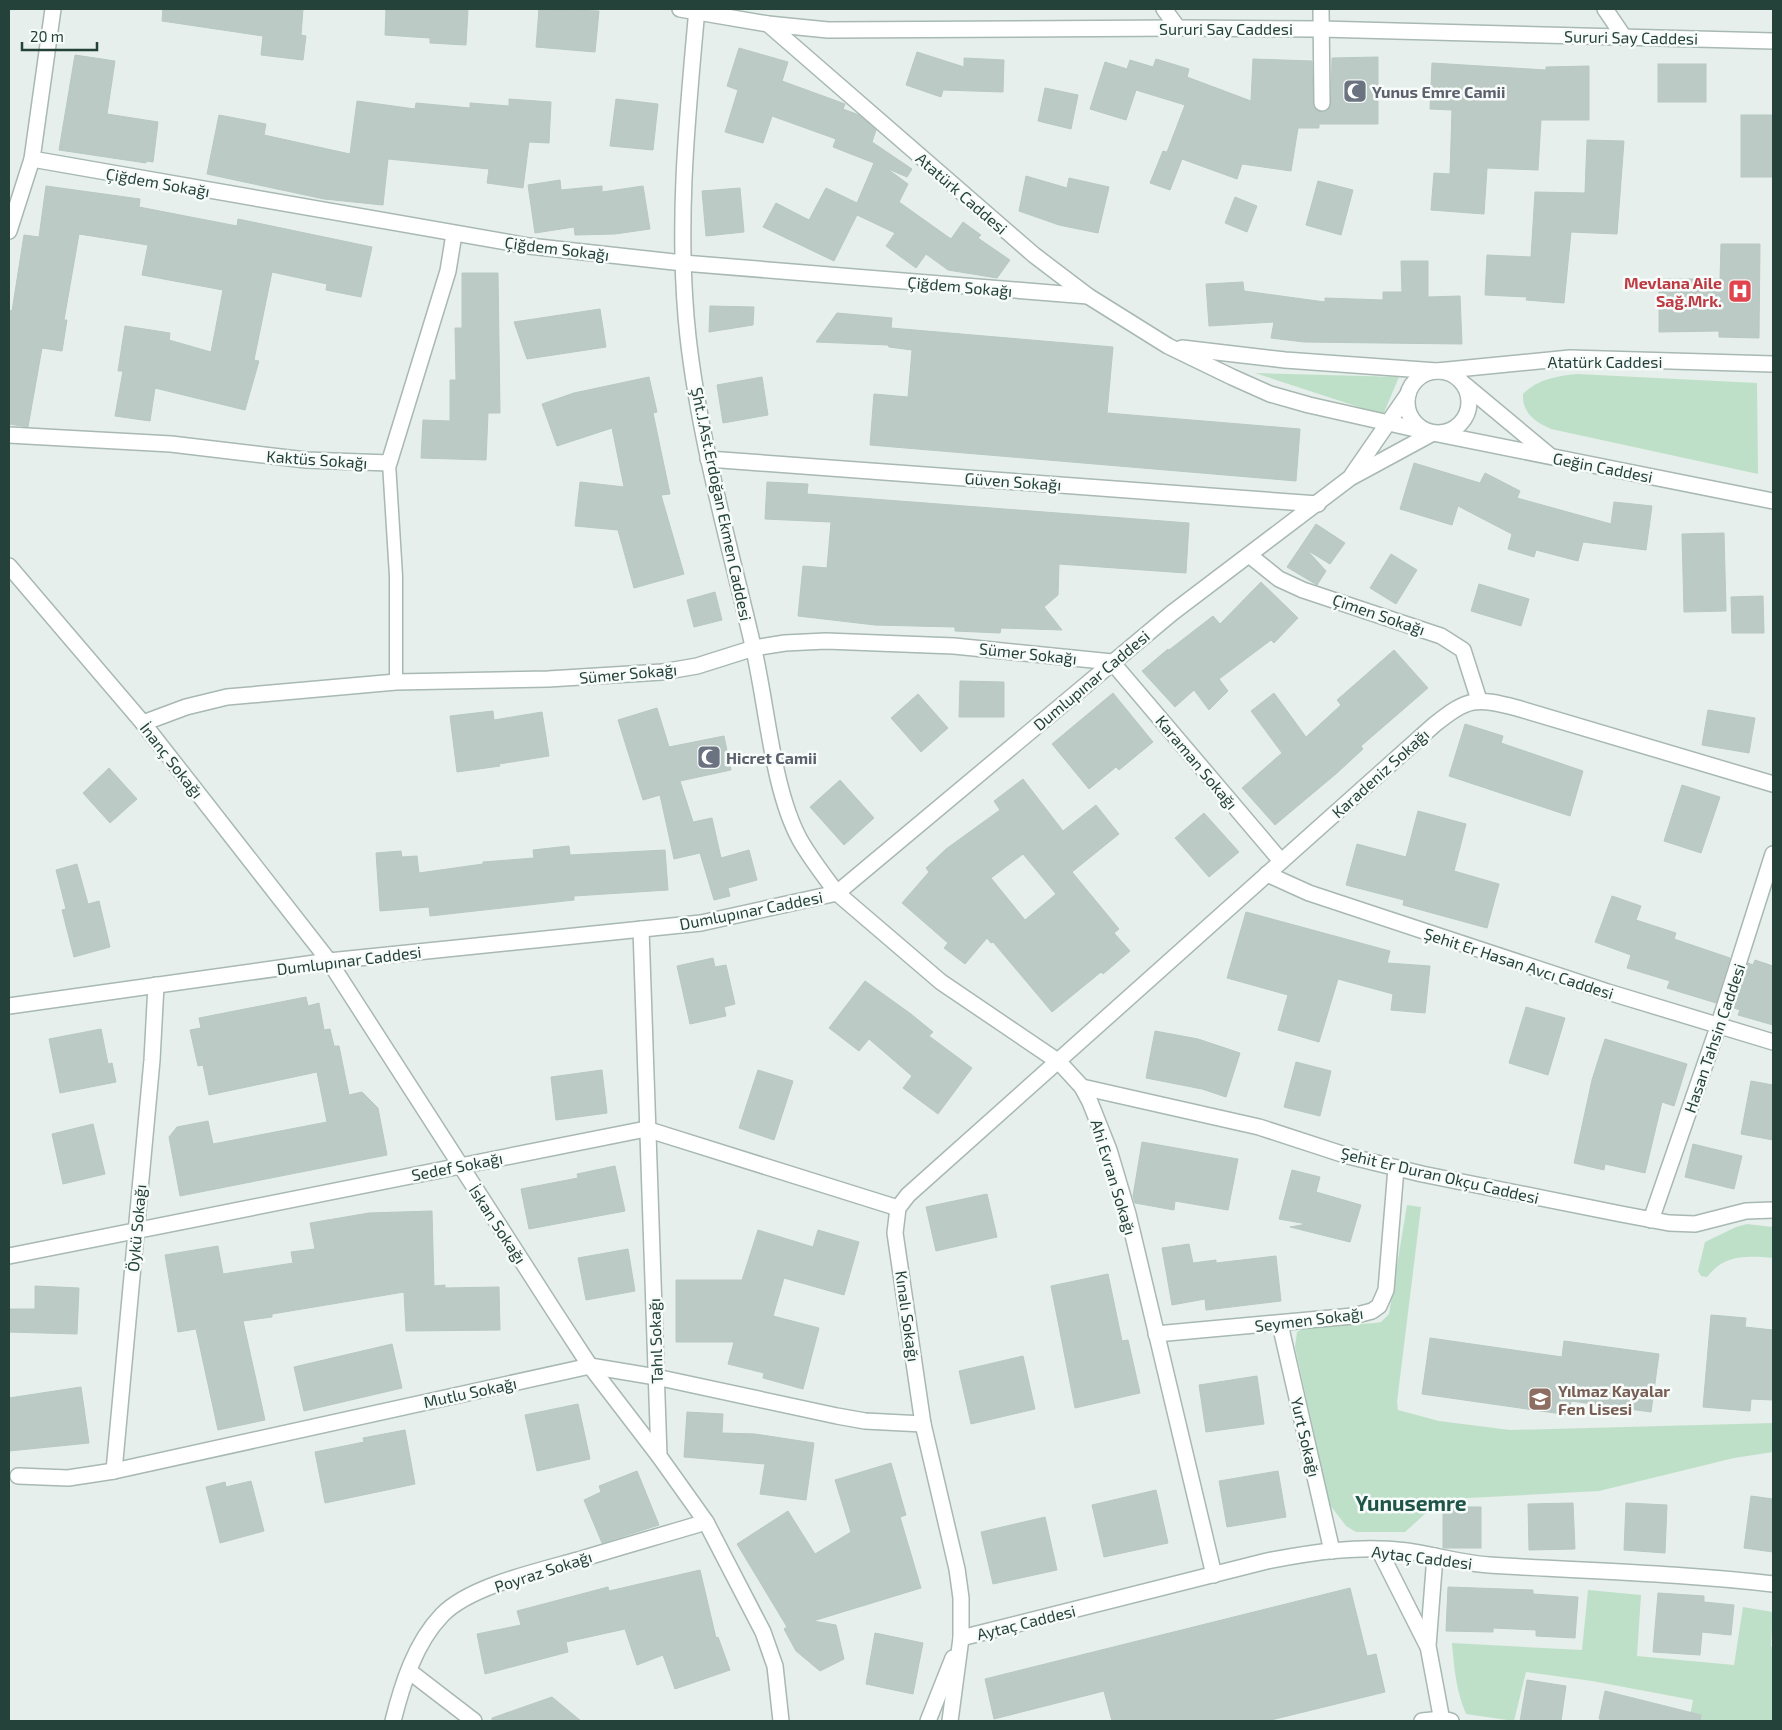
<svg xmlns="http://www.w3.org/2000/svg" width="1782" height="1730" viewBox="0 0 1782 1730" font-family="'Exo 2',sans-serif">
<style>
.green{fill:#bfe0c8}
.building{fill:#bbcac4;stroke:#b8c9c2;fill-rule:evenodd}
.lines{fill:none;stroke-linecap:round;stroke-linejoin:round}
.service-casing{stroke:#a8b8b2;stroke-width:15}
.minor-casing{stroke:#a8b8b2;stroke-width:18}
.tertiary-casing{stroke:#a8b8b2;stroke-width:18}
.service{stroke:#fff;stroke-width:12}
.minor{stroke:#fff;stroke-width:15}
.tertiary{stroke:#fff;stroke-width:15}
.labels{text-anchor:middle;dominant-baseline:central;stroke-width:5;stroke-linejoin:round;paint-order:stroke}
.street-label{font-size:16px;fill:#24423a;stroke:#f7fbf9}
.worship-label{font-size:16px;font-weight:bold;fill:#5b616d;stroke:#f7fbf9;text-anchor:start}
.health-label{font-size:16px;font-weight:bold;fill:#be3a42;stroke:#f7fbf9;text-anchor:end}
.education-label{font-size:16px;font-weight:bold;fill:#785e54;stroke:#f7fbf9;text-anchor:start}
.district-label{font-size:21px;font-weight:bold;fill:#1f5548;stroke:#f7fbf9}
</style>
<rect width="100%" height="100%" fill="#e6efeb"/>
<g class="green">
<path d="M1255 373 1399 377 1383 415Z"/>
<path d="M1577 374 1757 383 1758 474 1551 429C1535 422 1522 413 1523 394 1538 379 1557 376 1577 374Z"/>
<path d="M1407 1205 1421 1207 1397 1402 1398 1410 1439 1421 1510 1430 1773 1423V1452L1734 1458 1599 1491 1450 1499 1437 1503 1405 1532H1356L1346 1526 1330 1505 1295 1347 1297 1332 1303 1328 1375 1323 1381 1322 1389 1314Z"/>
<path d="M1747 1224 1773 1227V1258C1746 1256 1725 1254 1707 1277L1701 1276 1698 1271 1705 1242 1736 1227Z"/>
<path d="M1588 1590 1641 1595 1637 1656 1734 1665 1743 1607 1773 1612 1771 1646 1773 1647V1721H1689L1693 1700 1592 1681 1526 1672 1514 1721 1466 1714C1456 1691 1454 1667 1452 1643L1582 1650Z"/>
</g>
<g class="building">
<path d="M163 9H303L301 35 306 36 303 60 261 55 263 36 162 21Z"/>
<path d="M386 9H468L466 45 430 43V38L385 35Z"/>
<path d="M539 9 599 11 595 52 536 47Z"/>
<path d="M739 48 788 62 782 81 845 104 843 109 859 115 876 130 872 142 912 169 907 177 886 168 908 184 899 202 951 239 963 222 981 235 978 238 1010 260 997 278 948 270 926 254 916 268 886 246 895 233 857 215 834 261 763 227 776 203 809 220 826 188 857 203 874 163 833 147 836 139 772 116 763 143 725 132 738 90 727 86Z"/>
<path d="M917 52 964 67V58L1004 60 1003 92 943 90 941 97 906 85Z"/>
<path d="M75 55 115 61 107 114 158 122 153 162 146 161V163L59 150Z"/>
<path d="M1378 57V124H1319V128H1298L1291 171 1242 164 1237 179 1182 159 1170 190 1150 183 1163 151 1167 152 1185 105 1136 90 1126 120 1090 109 1105 62 1127 69 1130 60 1153 67 1156 59 1189 69 1187 77 1251 101 1253 59 1312 61 1313 104 1317 111 1323 112 1327 111 1331 103 1332 58Z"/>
<path d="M1432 63 1546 70V67L1589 66V120H1541L1538 170 1487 168 1484 214 1431 210 1434 173 1450 174 1452 110 1430 109Z"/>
<rect x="1658" y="64" width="48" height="38"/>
<path d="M1045 88 1078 95 1071 129 1038 121Z"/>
<path d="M509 99 551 102 549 143 529 142 523 188 487 183 489 169 388 159 383 205 324 199 207 174 219 115 266 124 264 135 350 154 357 101 415 109 416 103 470 108V103L509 106Z"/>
<path d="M616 99 658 104 653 150 610 146Z"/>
<rect x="1741" y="115" width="32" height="62"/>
<path d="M1587 140 1624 141 1617 234 1571 232 1564 303 1526 300 1527 297 1485 295 1487 255 1531 257 1535 192 1585 193Z"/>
<path d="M1026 176 1067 188 1069 178 1109 187 1098 233 1059 225 1019 211Z"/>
<path d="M560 180 561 190 602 186V192L643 186 650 229 615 234 575 235 574 227 535 233 528 185Z"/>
<path d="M1318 181 1353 190 1341 235 1306 225Z"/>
<path d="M46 186 140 199 139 207 237 226 238 219 372 247 361 297 326 290 327 284 272 272 254 360 259 361 245 410 155 388 150 421 115 416 123 371H118L125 326 170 333 169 340 211 352 223 290 142 275 148 245 79 234 64 320H67L62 351 42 348 28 427 9 424V310L12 311 24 235 39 237Z"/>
<path d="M740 188 744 232 706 236 702 191Z"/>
<path d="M1235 197 1257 206 1247 232 1225 223Z"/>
<path d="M1721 244H1760L1759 338 1719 337V331L1659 332V279H1720Z"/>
<path d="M1401 261H1428V297L1460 296 1462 344 1304 342 1271 338 1274 322 1209 326 1206 284 1243 282 1244 291 1325 302V298L1383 300V292H1402Z"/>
<path d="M462 273H498L500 413H488L486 460 421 458 423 420 450 421V380H456L455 328H462Z"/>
<path d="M710 306 754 307 753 325 709 332Z"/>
<path d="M600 309 606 347 527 359 514 322Z"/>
<path d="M837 313 892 318 891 328 1113 347 1107 413 1300 429 1296 481 870 445 874 394 908 397 912 350 889 347 888 345 816 342Z"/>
<path d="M649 377 657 412 653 413 670 494 661 495 684 574 634 588 618 530 575 526 580 482 624 487 612 428 557 446 542 404 574 393Z"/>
<path d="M762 377 768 415 723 423 717 385Z"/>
<path d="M1414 463 1480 483 1485 473 1520 491 1517 498 1611 524 1614 502 1652 506 1646 550 1583 542 1578 561 1536 550 1534 557 1508 549 1512 534 1458 506 1452 525 1400 509Z"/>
<path d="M767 482 808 484 807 494 1189 523 1186 573 1059 564 1058 595 1044 607 1062 630 1001 628 1000 633 955 631V627L875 625 798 616 803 566 827 568 831 522 765 519Z"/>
<path d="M1316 524 1345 543 1330 564 1307 550 1326 571 1317 585 1287 567Z"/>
<path d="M1724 533 1726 611 1684 612 1682 534Z"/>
<path d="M1391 554 1417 570 1396 604 1370 588Z"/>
<path d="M1261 582 1298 618 1274 643 1271 640 1219 679 1228 691 1209 710 1194 690 1175 707 1142 671 1168 649 1169 650 1213 616 1220 624Z"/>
<path d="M1479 584 1529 599 1521 626 1471 611Z"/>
<path d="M715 592 722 620 694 627 687 600Z"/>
<path d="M1763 596 1764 633H1732L1731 597Z"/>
<path d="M1394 650 1428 688 1361 746 1363 749 1337 773 1275 825 1242 788 1282 753 1251 711 1274 693 1306 737 1341 705 1337 700Z"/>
<path d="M960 681 1004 682V717H959Z"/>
<path d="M1113 693 1153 742 1119 770 1116 767 1089 789 1052 744Z"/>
<path d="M918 694 948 728 921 752 891 718Z"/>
<path d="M657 708 669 747 724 736 731 770 680 781 693 822 712 818 721 858 749 850 757 880 728 888 730 896 714 900 700 853 674 859 660 795 643 800 618 720Z"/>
<path d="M1708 710 1755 718 1749 753 1702 745Z"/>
<path d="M493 711 494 720 542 712 549 756 499 764 500 766 457 772 450 716Z"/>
<path d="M1465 724 1503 736 1501 743 1583 771 1570 816 1449 776Z"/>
<path d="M109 768 137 799 110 823 83 793Z"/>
<path d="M1023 779 1063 831 1096 805 1119 834 1072 872 1119 929 1114 933 1130 951 1103 974 1101 972 1052 1012 993 942 991 943 987 938 965 964 944 948 948 943 902 903 929 872 926 868 946 849 1000 810 994 801ZM1023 854 1056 894 1025 920 991 878Z"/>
<path d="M840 780 874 818 844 845 810 807Z"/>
<path d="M1682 785 1720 797 1701 853 1664 841Z"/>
<path d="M1418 811 1466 824 1454 871 1499 884 1487 928 1403 905 1404 900 1346 885 1357 844 1406 857Z"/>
<path d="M1204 813 1239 852 1209 877 1175 838Z"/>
<path d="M569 846 570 855 665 850 668 890 574 896V900L430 916 429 907 380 911 376 853 401 851 402 857 417 856 419 873 483 864V862L534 858 533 850Z"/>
<path d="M77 864 88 904 99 901 110 947 74 957 62 910 66 909 56 870Z"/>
<path d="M1612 896 1641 906 1636 920 1676 933 1674 939 1730 958 1716 1003 1667 988 1670 981 1627 968 1631 955 1595 942Z"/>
<path d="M1246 912 1390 951 1387 963 1430 966 1425 1013 1391 1010 1393 994 1338 979 1319 1042 1278 1030 1288 995 1227 978Z"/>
<path d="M713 958 715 967 726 965 735 1004 724 1007 726 1016 690 1024 677 966Z"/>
<path d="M1755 960 1773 966V1025L1738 1015 1740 1010 1734 1008 1748 963 1753 965Z"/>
<path d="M865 981 911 1014 933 1032 929 1036 972 1068 938 1114 903 1088 912 1076 869 1039 859 1051 829 1028Z"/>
<path d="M306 997 308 1006 319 1003 324 1030 330 1029 334 1046H339L349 1095 362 1092 378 1108 387 1155 180 1196 169 1137 177 1127 208 1121 213 1144 327 1122 317 1072 209 1095 203 1065 198 1066 190 1030 201 1028 199 1018Z"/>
<path d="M1526 1007 1565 1018 1548 1075 1509 1063Z"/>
<path d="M101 1029 108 1064 112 1063 116 1082 60 1093 49 1039Z"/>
<path d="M1155 1031 1198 1039 1240 1053 1226 1097 1202 1089 1146 1078Z"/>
<path d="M1605 1039 1687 1064 1674 1106 1662 1102 1645 1173 1605 1164 1604 1170 1574 1163 1592 1080Z"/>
<path d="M1296 1062 1331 1071 1320 1116 1284 1107Z"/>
<path d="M602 1070 607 1113 556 1120 551 1077Z"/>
<path d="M758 1070 793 1081 774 1140 739 1128Z"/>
<path d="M1751 1081 1773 1085V1140L1741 1134Z"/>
<path d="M93 1124 105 1174 63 1184 52 1134Z"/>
<path d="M1142 1142 1238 1159 1228 1210 1175 1201 1174 1210 1135 1203 1133 1196Z"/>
<path d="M1693 1144 1742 1156 1734 1189 1685 1177Z"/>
<path d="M615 1166 625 1211 529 1229 521 1189 578 1178 577 1174Z"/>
<path d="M1292 1170 1320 1177 1316 1192 1361 1205 1350 1242 1290 1227 1307 1224 1279 1219Z"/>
<path d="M987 1194 997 1237 936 1251 926 1207Z"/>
<path d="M432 1211 434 1286 445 1285V1288L499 1287 500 1330 406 1331 404 1292 272 1314V1317L243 1321 265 1420 218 1430 196 1329 178 1332 165 1255 218 1246 223 1274 293 1263 291 1252 315 1249 310 1223 369 1213Z"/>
<path d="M758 1230 813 1247 818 1230 859 1242 844 1295 784 1278 773 1316 819 1328 803 1389 763 1378 764 1373 728 1364 734 1342H676V1280H742Z"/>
<path d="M1189 1244 1193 1263 1216 1260V1263L1276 1256 1281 1301 1206 1310 1205 1299 1172 1305 1162 1248Z"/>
<path d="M628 1249 635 1291 586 1300 578 1258Z"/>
<path d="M1108 1274 1122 1341 1128 1340 1140 1393 1075 1408 1051 1286Z"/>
<path d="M35 1286 79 1288 77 1334 9 1332V1309H35Z"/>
<path d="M1711 1315 1746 1318 1745 1327 1773 1330V1400L1751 1399 1750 1411 1703 1407Z"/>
<path d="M1430 1338 1562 1357 1564 1341 1659 1354 1651 1412 1571 1401 1569 1415 1422 1394Z"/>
<path d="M392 1344 402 1388 304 1411 294 1367Z"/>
<path d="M1023 1356 1035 1409 971 1424 959 1371Z"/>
<path d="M1257 1376 1264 1424 1206 1432 1199 1385Z"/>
<path d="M81 1387 89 1443 9 1451V1398Z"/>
<path d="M578 1404 590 1459 537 1471 525 1415Z"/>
<path d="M687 1412 723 1414 722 1433 755 1434 814 1443 806 1500 760 1494 765 1464 684 1457Z"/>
<path d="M405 1430 415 1484 325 1503 315 1452 364 1442 363 1438Z"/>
<path d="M891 1463 906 1515 900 1517 921 1588 813 1621 836 1625 844 1659 820 1671 796 1651 784 1629 787 1627 737 1544 788 1511 815 1554 851 1532 835 1480Z"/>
<path d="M637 1471 659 1525 602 1543 584 1500 601 1492 599 1486Z"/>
<path d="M1278 1471 1286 1517 1227 1527 1219 1481Z"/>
<path d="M251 1481 264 1531 220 1543 206 1487 225 1482 226 1487Z"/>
<path d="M1156 1490 1168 1543 1104 1557 1092 1505Z"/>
<path d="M1751 1496 1773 1499V1552L1744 1548Z"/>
<path d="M1573 1503 1575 1549 1529 1550 1528 1504Z"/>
<path d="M1626 1503 1667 1505 1665 1553 1624 1550Z"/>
<rect x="1443" y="1507" width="38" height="41"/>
<path d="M1045 1517 1057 1570 993 1584 981 1532Z"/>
<path d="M700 1570 716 1638 718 1637 730 1670 675 1689 663 1655 637 1665 625 1629 566 1642 568 1652 485 1674 477 1634 521 1625 517 1611 608 1587 609 1591Z"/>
<path d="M1448 1587 1533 1590V1594L1578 1597 1575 1638 1536 1636V1630L1493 1628V1632L1446 1631Z"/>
<path d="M1350 1588 1367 1656 1376 1654 1385 1692 1267 1721H1112L1104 1691 994 1719 985 1679Z"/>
<path d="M1658 1593 1704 1596V1602L1734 1605 1731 1635 1702 1632 1700 1655 1653 1652Z"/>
<path d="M875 1633 923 1643 913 1694 866 1684Z"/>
<path d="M1527 1680 1566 1686 1561 1721H1520Z"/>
<path d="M1605 1691 1701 1715 1700 1721H1610L1599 1719Z"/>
<path d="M552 1697 581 1721H492V1718Z"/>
</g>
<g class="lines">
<g class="service-casing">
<path id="service" d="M389 463 396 576V682"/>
</g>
<g class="minor-casing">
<g id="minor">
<path d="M1164 9 1178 28"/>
<path d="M1321 9 1322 103"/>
<path d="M1605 9 1624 37"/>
<path d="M32 159 529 246 683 263 1088 296"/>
<path d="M9 435 171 444 306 460 389 463 448 271 454 234"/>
<path d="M708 459 1318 504"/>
<path d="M1249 555 1279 579 1303 590 1441 636 1463 650 1479 700"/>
<path d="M9 566 143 723 329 961 556 1314 590 1366 659 1456"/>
<path d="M143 723 186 707 227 697 396 682 548 679 662 672 697 666 754 648 785 643 826 641 954 646 1112 662 1281 861"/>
<path d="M837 893 941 982 1059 1062 1082 1087 1090 1102 1109 1150 1128 1214 1214 1575"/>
<path d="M641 929 659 1456 706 1522 763 1632 775 1666 781 1721"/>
<path d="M9 1256 646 1129 898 1208"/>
<path d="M1280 1324 1332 1551"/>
<path d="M1156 1334 1353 1316 1372 1311 1379 1306 1386 1290 1396 1168"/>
<path d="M114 1471 152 1060 156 985"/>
<path d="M18 1476 68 1478 114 1471 590 1366 656 1377 837 1416 865 1421 923 1424"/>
<path d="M409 1671 474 1721"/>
<path d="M393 1721C402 1685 415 1643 442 1615 470 1586 539 1571 578 1560 620 1547 663 1535 706 1522"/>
<path d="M928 1721 953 1658"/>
<path d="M950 1721 961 1638V1598L957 1569 923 1424 895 1233 898 1208 908 1195 1434 725C1468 698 1475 697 1517 708L1773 784"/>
</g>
</g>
<g class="tertiary-casing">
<g id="tertiary">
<path d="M680 9 768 24 828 30 1178 28 1321 29 1773 41"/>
<path d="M697 9C687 118 676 228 688 337 700 442 729 543 753 646 767 704 772 789 800 840 811 859 824 876 837 893"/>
<path d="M768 24 1034 255 1088 296 1168 346 1232 377 1270 394 1309 405 1433 433 1773 501"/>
<path d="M9 231 32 159 53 9"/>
<path d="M1182 348 1285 360 1437 371 1570 358 1773 364"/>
<circle cx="1438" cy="402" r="31"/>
<path d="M1465 385 1549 455"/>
<path d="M1352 475 1408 394"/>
<path d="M1267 874 1309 893 1608 992 1773 1042"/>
<path d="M9 1006 329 961 701 923 837 893 1172 613 1350 478 1433 433"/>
<path d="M1082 1087 1259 1127 1348 1156 1422 1174 1621 1214 1669 1223 1695 1224 1746 1211 1773 1210"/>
<path d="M1651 1220 1718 1027 1773 854"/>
<path d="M1379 1550 1427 1645"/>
<path d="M1435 1556 1428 1646 1442 1721"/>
<path d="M961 1638 1267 1561C1313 1552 1360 1545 1407 1551 1434 1555 1461 1563 1489 1565 1584 1571 1679 1573 1773 1584"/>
<path d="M1422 1721 1442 1719 1451 1721"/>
</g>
</g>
<use href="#service" class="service"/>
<use href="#minor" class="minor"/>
<use href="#tertiary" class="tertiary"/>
</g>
<defs>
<g id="mosque-square" transform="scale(1.25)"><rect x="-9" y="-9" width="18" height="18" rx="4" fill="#6b7280" stroke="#f7fbf9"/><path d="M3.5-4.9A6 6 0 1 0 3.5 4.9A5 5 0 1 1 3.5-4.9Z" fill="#fff"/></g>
<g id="hospital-square" transform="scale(1.25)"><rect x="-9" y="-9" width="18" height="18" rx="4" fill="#e0444e" stroke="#f7fbf9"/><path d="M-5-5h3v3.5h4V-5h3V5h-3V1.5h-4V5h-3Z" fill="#fff"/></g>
<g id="school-square" transform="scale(1.25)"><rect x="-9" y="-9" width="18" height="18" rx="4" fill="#8d6e63" stroke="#f7fbf9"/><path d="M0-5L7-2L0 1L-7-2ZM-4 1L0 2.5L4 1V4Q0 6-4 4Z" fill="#fff"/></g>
</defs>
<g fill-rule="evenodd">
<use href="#mosque-square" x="1355" y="91"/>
<use href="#hospital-square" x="1740" y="291"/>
<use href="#mosque-square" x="709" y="757"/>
<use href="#school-square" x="1540" y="1399"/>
</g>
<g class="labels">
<g class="street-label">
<text x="1226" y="28">Sururi Say Caddesi</text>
<text transform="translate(1631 37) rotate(1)">Sururi Say Caddesi</text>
<text transform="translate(158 182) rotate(10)">Çiğdem Sokağı</text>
<text transform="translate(962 193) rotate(41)">Atatürk Caddesi</text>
<text transform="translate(557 248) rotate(7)">Çiğdem Sokağı</text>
<text transform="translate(960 286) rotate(5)">Çiğdem Sokağı</text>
<text x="1605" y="361">Atatürk Caddesi</text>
<text transform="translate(317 459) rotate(4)">Kaktüs Sokağı</text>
<text transform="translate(1603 467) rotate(11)">Geğin Caddesi</text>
<text transform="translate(1013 481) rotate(4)">Güven Sokağı</text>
<text transform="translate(722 504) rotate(78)">Şht.J.Ast.Erdoğan Ekmen Caddesi</text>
<text transform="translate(1379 614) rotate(19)">Çimen Sokağı</text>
<text transform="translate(1028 653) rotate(6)">Sümer Sokağı</text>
<text transform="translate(628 673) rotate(-5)">Sümer Sokağı</text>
<text transform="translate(1091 680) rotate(-40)">Dumlupınar Caddesi</text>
<text transform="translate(172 760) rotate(52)">İnanç Sokağı</text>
<text transform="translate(1197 762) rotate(50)">Karaman Sokağı</text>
<text transform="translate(1380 773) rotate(-42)">Karadeniz Sokağı</text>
<text transform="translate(751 910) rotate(-11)">Dumlupınar Caddesi</text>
<text transform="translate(349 960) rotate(-7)">Dumlupınar Caddesi</text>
<text transform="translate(1519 963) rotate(18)">Şehit Er Hasan Avcı Caddesi</text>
<text transform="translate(1714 1038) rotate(-71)">Hasan Tahsin Caddesi</text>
<text transform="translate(457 1166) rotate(-11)">Sedef Sokağı</text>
<text transform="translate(1440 1175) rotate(13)">Şehit Er Duran Okçu Caddesi</text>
<text transform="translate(1114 1177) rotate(73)">Ahi Evran Sokağı</text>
<text transform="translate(498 1224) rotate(57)">İskan Sokağı</text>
<text transform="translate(136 1228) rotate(-85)">Öykü Sokağı</text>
<text transform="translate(908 1316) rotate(82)">Kınalı Sokağı</text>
<text transform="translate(1309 1319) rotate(-7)">Seymen Sokağı</text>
<text transform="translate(655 1341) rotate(-92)">Tahıl Sokağı</text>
<text transform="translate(470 1392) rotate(-12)">Mutlu Sokağı</text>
<text transform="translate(1306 1437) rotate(77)">Yurt Sokağı</text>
<text transform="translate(1422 1557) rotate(7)">Aytaç Caddesi</text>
<text transform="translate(543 1571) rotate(-18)">Poyraz Sokağı</text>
<text transform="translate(1026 1622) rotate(-14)">Aytaç Caddesi</text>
</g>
<g class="worship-label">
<text x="1372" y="91">Yunus Emre Camii</text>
<text x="726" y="757">Hicret Camii</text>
</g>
<g class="health-label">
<text x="1722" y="282">Mevlana Aile<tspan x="1722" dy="18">Sağ.Mrk.</tspan></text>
</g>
<g class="education-label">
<text x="1558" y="1390">Yılmaz Kayalar<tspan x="1558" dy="18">Fen Lisesi</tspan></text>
</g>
<g class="district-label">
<text x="1411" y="1502">Yunusemre</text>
</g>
</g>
<rect width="1782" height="1730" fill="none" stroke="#24423a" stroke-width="20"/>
<path d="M22 42v8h75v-8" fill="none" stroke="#24423a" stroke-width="2.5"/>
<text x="30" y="42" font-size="15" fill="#24423a" stroke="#f7fbf9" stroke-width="4" paint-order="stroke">20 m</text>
</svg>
